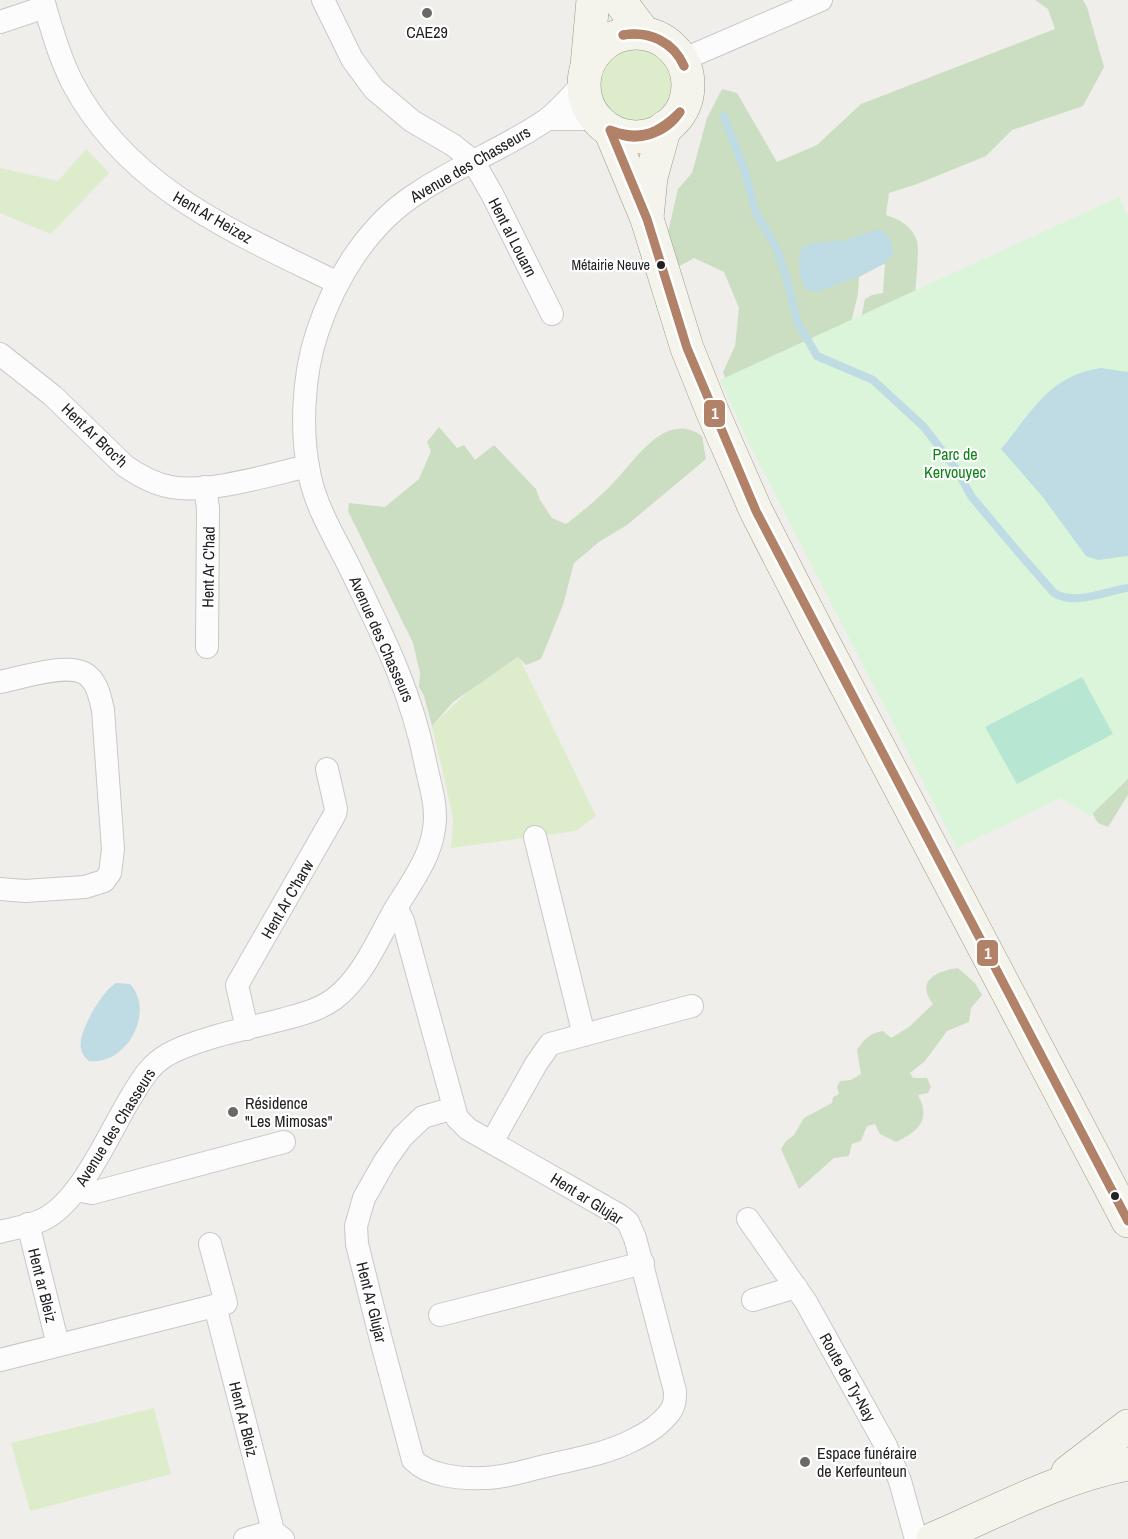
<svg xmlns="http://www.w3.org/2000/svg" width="1128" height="1539" viewBox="0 0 1128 1539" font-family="'Archivo Narrow',sans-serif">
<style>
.grass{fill:#ddeccb}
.forest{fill:#cbdec1}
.park{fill:#daf5da}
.pitch{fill:#b7e6d2}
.water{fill:#bfdbe3}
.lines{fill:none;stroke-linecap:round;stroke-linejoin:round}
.stream{stroke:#bfdbe3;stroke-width:8}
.street-casing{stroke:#c9c8c7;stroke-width:24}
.secondary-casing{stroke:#999a82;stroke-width:34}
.street{stroke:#fdfcfc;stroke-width:22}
.secondary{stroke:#f4f4ed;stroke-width:33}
.bus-1-casing{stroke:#fff;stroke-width:14}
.bus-1{stroke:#b18168;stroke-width:9}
.poi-dot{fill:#6a6968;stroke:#fff;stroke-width:2}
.bus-dot{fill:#222;stroke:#fff;stroke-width:2}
.labels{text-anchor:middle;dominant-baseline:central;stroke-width:4.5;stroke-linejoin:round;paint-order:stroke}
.bus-label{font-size:14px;fill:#222;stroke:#fff;text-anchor:end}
.poi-label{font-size:16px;fill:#222;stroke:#fff;text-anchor:start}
.street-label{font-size:16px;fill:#222;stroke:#fff}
.park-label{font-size:16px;fill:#0c8416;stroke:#fff}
.line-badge{stroke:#fff;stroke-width:2}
.badge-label{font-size:16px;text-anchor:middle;font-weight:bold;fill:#fff}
</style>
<rect width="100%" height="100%" fill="#f0eeeb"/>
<g class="grass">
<circle cx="635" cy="84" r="36"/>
<path d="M86 149 109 173 51 234 0 213V168L58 181Z"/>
<path d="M519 657 596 816 576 831 451 848 453 822 451 808 432 726 471 689Z"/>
<path d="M154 1408 171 1474 30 1511 11 1443Z"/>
</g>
<g class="forest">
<path d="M1035 0H1083L1087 7 1104 67 1083 106 1012 130 986 156 917 184 889 193 886 215C899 219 912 226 917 241 920 251 914 303 913 317L857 338 865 299 872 295 883 293 885 263 859 277 858 294 849 331 728 387 723 372 735 346 739 308 724 272 694 258 678 267 667 236 678 189 692 173 707 118 722 89 737 93 777 162 817 145 861 104 1055 29 1048 9Z"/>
<path d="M439 427 457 448 464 445 475 460 494 445 536 489 540 500 552 518 566 524C583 511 600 497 615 481 637 458 666 410 702 436L706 459 627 525 599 542 574 563 563 605 541 659 526 665 518 657 453 702 432 726 424 696 419 687 420 673 413 643 348 511 349 503 385 507 419 479 431 451 427 442Z"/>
<path d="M1128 720V795L1108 827 1098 823 1090 809Z"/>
<path d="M958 968 975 983 982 995 971 1008 969 1022 947 1031 925 1061 910 1073 913 1078H927L931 1087 928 1093 918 1095C932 1120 917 1132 896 1142L880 1134 875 1124 867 1126 861 1141 852 1144 849 1156 834 1158 799 1189 781 1149 786 1141 794 1135 804 1118 832 1103 833 1097 839 1094 837 1087 840 1081 851 1080 861 1074 857 1050C864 1039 870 1033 883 1031L891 1038 909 1027 933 1004C915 980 937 971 958 968Z"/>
</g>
<path class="park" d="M1119 197 1128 217V779L1090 816 1060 798 957 848 749 443 720 380Z"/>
<path class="pitch" d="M1082 677 1113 734 1017 784 985 727Z"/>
<g class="water">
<path d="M879 229C890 235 892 241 893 254L886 263 858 277 816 292 805 289C799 275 797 263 801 248L812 243 845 240Z"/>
<path d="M1101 368 1128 372V556L1098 560 1086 556 1042 496 1001 449C1033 411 1048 376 1101 368Z"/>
<path d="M116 983 130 984C156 1012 126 1066 89 1061 85 1058 82 1054 81 1049 77 1033 102 991 116 983Z"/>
</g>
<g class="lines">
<path class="stream" d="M724 116 745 172 756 213 776 247 787 280 797 321 817 356 873 380 924 427 957 470 971 496 1018 552 1054 593C1075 606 1105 591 1128 588"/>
<g class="street-casing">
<g id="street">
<path d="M43 0C51 27 59 56 72 82 128 189 236 233 338 283"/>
<path d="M323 0 352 59 374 89 412 121 453 145 473 161 492 194 552 314"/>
<path d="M0 22 45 7"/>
<path d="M682 60 821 0"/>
<path d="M549 119H597"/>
<path d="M0 354 53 396 125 466C138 475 154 484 171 487 208 494 269 475 308 466"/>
<path d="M205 487 208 508 207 647"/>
<path d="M0 682C20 678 66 663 84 673 97 680 100 697 103 710L113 849 110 873 104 881 85 887 25 891 0 889"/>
<path d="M535 837 584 1035"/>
<path d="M396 908 403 921 457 1118 468 1129 619 1215 628 1222 635 1238 675 1391C675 1399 675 1405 670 1412 661 1424 646 1434 633 1440 607 1454 574 1459 545 1466 524 1471 503 1478 482 1478 460 1479 429 1476 413 1460L380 1336 357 1244 356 1226 364 1198 385 1161 402 1137 423 1117 454 1108"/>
<path d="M247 1029 237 985 335 814 336 809 327 769"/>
<path d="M492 1142 536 1064 550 1044 692 1006"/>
<path d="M76 1190 92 1193 284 1142"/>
<path d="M748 1219 806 1302 886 1446 900 1481 916 1539"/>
<path d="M28 1224 58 1345"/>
<path d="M0 1232C14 1228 31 1226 44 1219 80 1201 108 1136 128 1102 139 1084 149 1065 167 1055 196 1038 251 1028 284 1019 302 1014 319 1010 334 999 362 978 377 941 394 911 409 886 430 859 434 829 438 806 429 782 425 761 411 690 381 632 350 568 335 538 317 509 310 477 300 433 303 375 317 333 335 278 369 223 419 192 459 165 506 148 546 120 560 110 572 95 584 82"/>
<path d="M753 1300 796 1287"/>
<path d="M215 1306 271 1523 273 1531 283 1539"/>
<path d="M440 1315 643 1263"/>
<path d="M0 1360 226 1303 210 1244"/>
<path d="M245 1539 273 1531"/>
</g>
</g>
<g class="secondary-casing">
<g id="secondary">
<path d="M619 0 644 33"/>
<circle cx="636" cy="85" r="52"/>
<path d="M587 66 593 0"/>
<path d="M610 130 647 219 687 348 713 413 756 511 818 632 1128 1221"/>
<path d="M647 217 651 177 665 127"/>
<path d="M1068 1472 1128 1426"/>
<path d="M933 1539C996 1512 1060 1477 1128 1464"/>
</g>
</g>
<use href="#street" class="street"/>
<use href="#secondary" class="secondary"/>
<g class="bus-1-casing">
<g id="bus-1">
<path d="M623 35C649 30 674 42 684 66"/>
<path d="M623 35C649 31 673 42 684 66"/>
<path d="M610 130 647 219 687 348 756 511 1128 1221"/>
<path d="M613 131C642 141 660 132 680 112"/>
<path d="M613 131C635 145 667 133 680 112"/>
</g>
</g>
<use href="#bus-1" class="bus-1"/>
</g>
<g class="poi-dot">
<circle cx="427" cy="13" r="6"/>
<circle cx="233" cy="1112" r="6"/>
<circle cx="805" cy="1462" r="6"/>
</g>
<g class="bus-dot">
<circle cx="661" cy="265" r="5"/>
<circle cx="1115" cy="1196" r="5"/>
</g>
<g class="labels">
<g class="bus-label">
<text x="650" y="265">Métairie Neuve</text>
</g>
<g class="poi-label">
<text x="427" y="32" text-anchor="middle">CAE29</text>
<text x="245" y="1103">Résidence<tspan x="245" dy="18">"Les Mimosas"</tspan></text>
<text x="817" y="1453">Espace funéraire<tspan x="817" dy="18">de Kerfeunteun</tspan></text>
</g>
<g class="street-label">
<text transform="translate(470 164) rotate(-30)">Avenue des Chasseurs</text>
<text transform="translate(213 217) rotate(30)">Hent Ar Heizez</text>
<text transform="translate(513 237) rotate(63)">Hent al Louarn</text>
<text transform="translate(95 435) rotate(44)">Hent Ar Broc'h</text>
<text transform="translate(208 567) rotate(-89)">Hent Ar C'had</text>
<text transform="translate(382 639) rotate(66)">Avenue des Chasseurs</text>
<text transform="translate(287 899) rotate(-60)">Hent Ar C'harw</text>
<text transform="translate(115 1127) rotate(-58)">Avenue des Chasseurs</text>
<text transform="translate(587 1198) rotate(32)">Hent ar Glujar</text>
<text transform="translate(43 1285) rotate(76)">Hent ar Bleiz</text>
<text transform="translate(372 1302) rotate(76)">Hent Ar Glujar</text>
<text transform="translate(848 1377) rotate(61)">Route de Ty-Nay</text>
<text transform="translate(244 1419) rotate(76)">Hent Ar Bleiz</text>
</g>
<g class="park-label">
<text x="955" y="454">Parc de<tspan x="955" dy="18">Kervouyec</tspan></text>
</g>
</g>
<g class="line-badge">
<rect x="703" y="399" width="23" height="29" rx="6" fill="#b18168"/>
<rect x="976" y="939" width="23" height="28" rx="6" fill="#b18168"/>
</g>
<g class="badge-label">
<text x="715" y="419">1</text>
<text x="988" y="959">1</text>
</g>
</svg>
